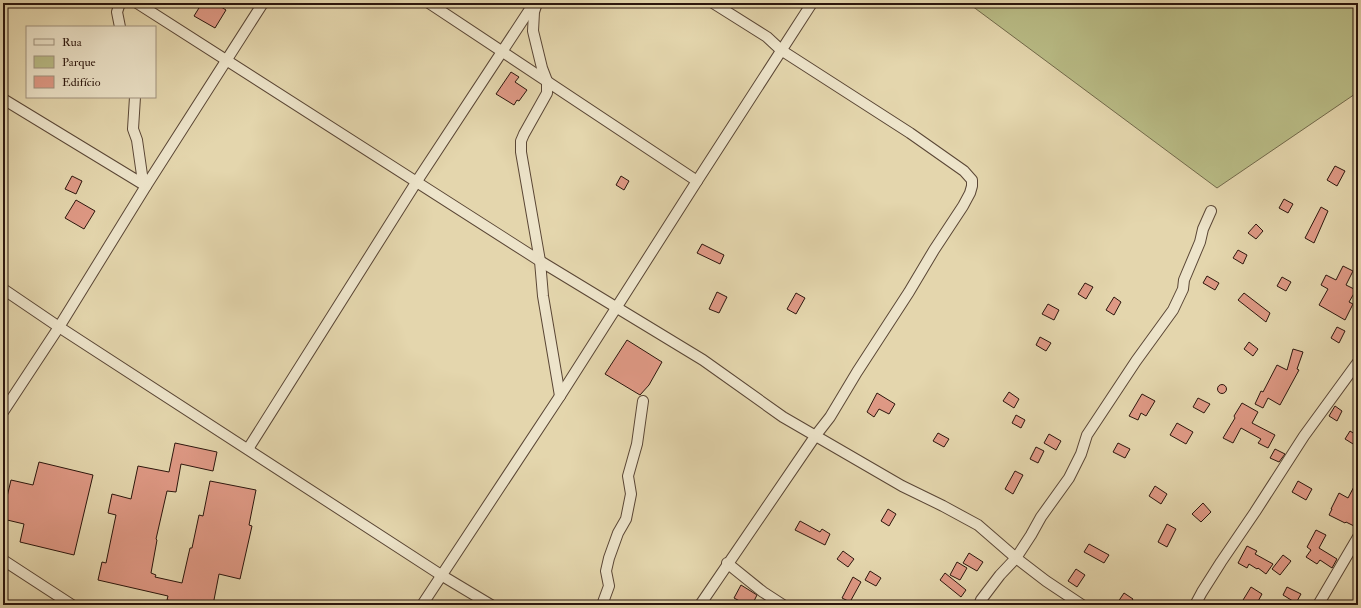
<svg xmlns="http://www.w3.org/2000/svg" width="1361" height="608" viewBox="0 0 1361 608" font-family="'IM FELL Double Pica',serif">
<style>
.green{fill:#b9bc86;stroke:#72694a}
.building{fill:#df9985;stroke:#2c160d}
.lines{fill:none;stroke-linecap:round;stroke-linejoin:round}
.minor-casing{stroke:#5a4635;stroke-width:12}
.minor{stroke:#ede4ca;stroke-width:10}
</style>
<rect width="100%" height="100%" fill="#e4d6ad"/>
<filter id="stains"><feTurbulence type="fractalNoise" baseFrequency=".005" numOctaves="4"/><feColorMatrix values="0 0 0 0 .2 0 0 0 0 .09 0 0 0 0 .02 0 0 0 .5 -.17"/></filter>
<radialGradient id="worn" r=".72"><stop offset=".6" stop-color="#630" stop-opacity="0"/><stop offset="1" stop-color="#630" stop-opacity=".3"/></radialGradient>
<path class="green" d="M968 3H1358V92L1217 188Z"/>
<g class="building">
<path d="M202 3H215L226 10 215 28 194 16Z"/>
<path d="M511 72 519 77 515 82 527 90 519 101 517 100 514 105 496 94Z"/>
<path d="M1335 166 1345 171 1337 186 1327 180Z"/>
<path d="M72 176 82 181 76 194 65 189Z"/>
<path d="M621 176 629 181 624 190 616 185Z"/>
<path d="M1284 199 1293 204 1288 213 1279 208Z"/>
<path d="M76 200 95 211 84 229 65 218Z"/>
<path d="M1321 207 1328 211 1314 243 1305 238Z"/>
<path d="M1256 224 1263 231 1256 239 1248 233Z"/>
<path d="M702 244 724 255 720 264 697 253Z"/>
<path d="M1238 250 1247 255 1243 264 1233 258Z"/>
<path d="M1343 266 1353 271 1346 285 1356 290 1349 302 1353 304 1345 320 1319 305 1328 289 1321 285 1326 275 1336 280Z"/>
<path d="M1207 276 1219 283 1215 290 1203 283Z"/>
<path d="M1282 277 1291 282 1286 291 1277 286Z"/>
<path d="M1085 283 1093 287 1086 299 1078 294Z"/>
<path d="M717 292 727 297 719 313 709 309Z"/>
<path d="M796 293 805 298 796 314 787 309Z"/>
<path d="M1244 293 1270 313 1266 322 1238 300Z"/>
<path d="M1114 297 1121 302 1114 315 1106 310Z"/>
<path d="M1048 304 1059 310 1054 320 1042 314Z"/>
<path d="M1337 327 1345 331 1339 343 1331 338Z"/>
<path d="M1040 337 1051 343 1046 351 1036 345Z"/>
<path d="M627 340 662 362 649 385 640 395 605 374Z"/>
<path d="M1249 342 1258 349 1253 356 1244 349Z"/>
<path d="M1293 349 1303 352 1297 369 1299 370 1280 405 1268 398 1263 408 1255 404 1261 391 1263 392 1277 365 1287 370Z"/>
<circle cx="1222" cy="389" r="4.5"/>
<path d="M1009 392 1019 399 1014 408 1003 401Z"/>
<path d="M877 393 895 404 889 414 879 409 874 417 867 412Z"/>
<path d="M1142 394 1155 401 1146 416 1141 413 1138 420 1129 416Z"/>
<path d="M1198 398 1210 404 1204 413 1193 407Z"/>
<path d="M1242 403 1258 412 1252 423 1275 435 1268 448 1258 443 1261 439 1241 428 1233 443 1223 438 1235 418 1234 416Z"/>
<path d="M1335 406 1342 411 1337 421 1329 416Z"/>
<path d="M1016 415 1025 420 1021 428 1012 423Z"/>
<path d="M1177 423 1193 432 1186 444 1170 435Z"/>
<path d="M1350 431 1358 436V447L1345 439Z"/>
<path d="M938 433 949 439 944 447 933 441Z"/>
<path d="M1049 434 1061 441 1056 450 1044 443Z"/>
<path d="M175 443 217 452 213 471 181 464 176 492 167 491 156 539 157 540 151 573 156 575 155 577 182 583 190 548H192L199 515 203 516 210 481 256 490 249 525 252 526 240 579 219 574 213 605H190L167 600 168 596 98 580 102 562 106 563 116 515 108 513 112 494 131 499 138 466 169 472Z"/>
<path d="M1118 443 1130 449 1125 458 1113 452Z"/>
<path d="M1036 447 1044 451 1038 463 1030 459Z"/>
<path d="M1275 449 1285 454 1279 462 1270 458Z"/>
<path d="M39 462 93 475 74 555 20 542 24 524 3 519V514L11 480 33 485Z"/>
<path d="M1015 471 1023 475 1013 494 1005 489Z"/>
<path d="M1358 479V528L1346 522 1345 523 1329 515 1332 509H1331L1339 493 1348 498Z"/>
<path d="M1298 481 1312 489 1306 500 1292 492Z"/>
<path d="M1155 486 1167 494 1161 504 1149 496Z"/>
<path d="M1203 503 1211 512 1201 522 1192 514Z"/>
<path d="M888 509 896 514 889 526 881 521Z"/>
<path d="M800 521 820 532 822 529 830 534 825 545 795 530Z"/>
<path d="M1167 524 1176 529 1167 547 1158 542Z"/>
<path d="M1316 530 1326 535 1319 548 1337 559 1332 568 1320 560 1317 564 1306 557 1311 550 1307 547Z"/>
<path d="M1089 544 1109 555 1104 563 1084 552Z"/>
<path d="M1247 546 1257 551 1255 554 1273 564 1266 574 1258 568 1257 569 1249 564 1247 568 1238 563Z"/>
<path d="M843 551 854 559 848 567 837 559Z"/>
<path d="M969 553 983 562 977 571 963 563Z"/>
<path d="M1283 555 1291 561 1280 575 1272 569Z"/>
<path d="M957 562 967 568 960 580 950 575Z"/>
<path d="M1076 569 1085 575 1077 587 1068 581Z"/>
<path d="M870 571 881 578 876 586 865 580Z"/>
<path d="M945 573 966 590 961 597 940 580Z"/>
<path d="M853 577 861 582 850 602 842 598Z"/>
<path d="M741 585 757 595 752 605H747L734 598Z"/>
<path d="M1251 587 1262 594 1256 605H1240Z"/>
<path d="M1287 587 1301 594 1296 603 1283 595Z"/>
<path d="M1124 593 1133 599 1129 605H1116Z"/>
</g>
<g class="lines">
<g class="minor-casing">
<g id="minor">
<path d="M120 3 117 12 120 27"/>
<path d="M137 3 540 261 703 360 783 417 902 486 943 506 978 525 1016 558 1046 581 1082 605"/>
<path d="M429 3 697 181"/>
<path d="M537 3 534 12 533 31 542 68 547 81V93L524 134 521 141V152L540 261 543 296 560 396"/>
<path d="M3 99 146 186 142 175 137 140 133 129 135 97"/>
<path d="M3 289 59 327 441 575 491 605"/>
<path d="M3 412 59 327 146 186 263 3"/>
<path d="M248 449 417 181 534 3"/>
<path d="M3 560 72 605"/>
<path d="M727 563 763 592 783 605"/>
<path d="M422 605 560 396 697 181 812 3"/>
<path d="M602 605 609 586 606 571 609 558 618 533 626 519 631 494 628 476 637 444 643 401"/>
<path d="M700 605 816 435 830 417 857 372 909 292 934 250 963 206 970 193 972 186V180L964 171 910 133 781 50 767 37 713 3"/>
<path d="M979 605 981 600 1000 575 1016 558 1031 535 1041 517 1069 478 1081 454 1087 435 1136 361 1173 310 1183 289 1184 280 1200 242 1203 229 1211 211"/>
<path d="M1195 605 1202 592 1221 562 1255 512 1304 436 1358 362"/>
<path d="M1318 605 1358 537"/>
</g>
</g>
<use href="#minor" class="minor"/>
</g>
<rect width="1361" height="608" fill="none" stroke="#e4d6ad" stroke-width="16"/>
<rect x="4" y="4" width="1353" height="600" fill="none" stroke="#2c160d" stroke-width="2"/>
<rect x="8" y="8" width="1345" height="592" fill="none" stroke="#2c160d"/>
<rect x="26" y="26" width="130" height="72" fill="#ede4ca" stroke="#a0927e"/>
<rect x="34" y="39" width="20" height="6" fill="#ede4ca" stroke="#a0927e"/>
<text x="62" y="46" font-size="12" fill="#2c160d">Rua</text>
<rect x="34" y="56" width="20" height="12" fill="#b9bc86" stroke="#a0927e"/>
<text x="62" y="66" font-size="12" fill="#2c160d">Parque</text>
<rect x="34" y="76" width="20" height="12" fill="#df9985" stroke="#a0927e"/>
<text x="62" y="86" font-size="12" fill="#2c160d">Edifício</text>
<rect width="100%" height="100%" filter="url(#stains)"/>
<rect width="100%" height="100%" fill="url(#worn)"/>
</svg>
